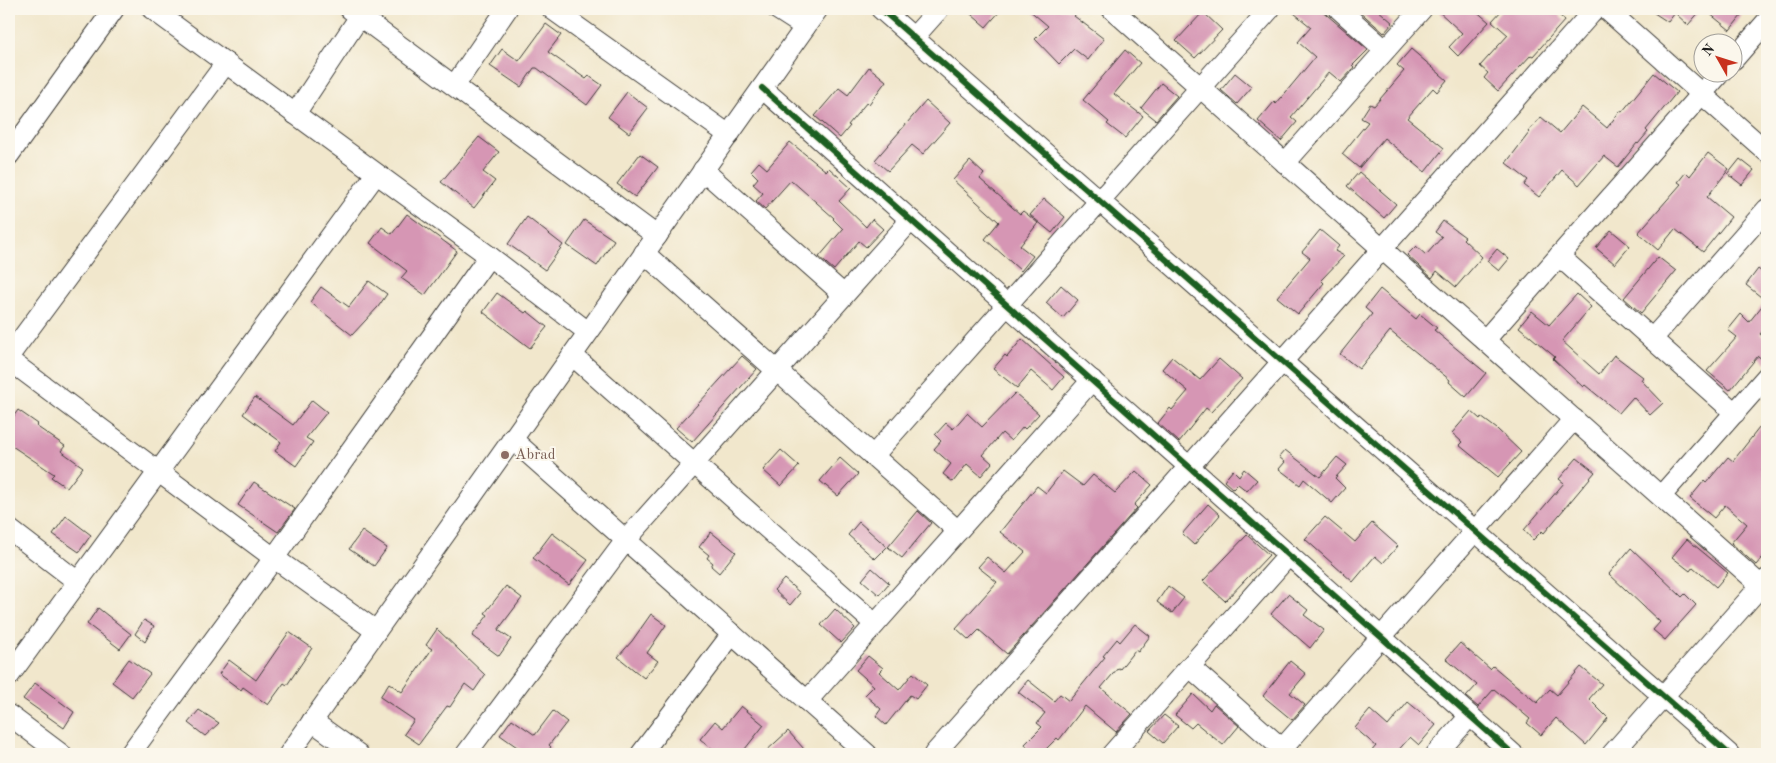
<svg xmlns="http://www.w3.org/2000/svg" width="1776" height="763" viewBox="0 0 1776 763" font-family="'Old Standard TT',serif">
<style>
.building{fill:#d696b4}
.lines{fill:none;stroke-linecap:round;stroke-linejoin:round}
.minor-casing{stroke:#3c3a36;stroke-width:22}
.minor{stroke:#fff;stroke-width:20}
.cycleway-casing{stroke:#fbf7ec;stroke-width:9}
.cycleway{stroke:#1b5e20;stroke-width:6}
.education-dot{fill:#8d6e63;stroke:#fbf7ec;stroke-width:2}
.labels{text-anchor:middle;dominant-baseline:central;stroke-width:4;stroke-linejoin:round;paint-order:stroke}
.education-label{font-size:15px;fill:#785e54;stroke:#fbf7ec;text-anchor:start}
</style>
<rect width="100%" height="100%" fill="#fbf7ec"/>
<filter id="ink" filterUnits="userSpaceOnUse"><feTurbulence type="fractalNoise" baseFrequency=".02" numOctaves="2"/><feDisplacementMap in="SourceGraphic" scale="10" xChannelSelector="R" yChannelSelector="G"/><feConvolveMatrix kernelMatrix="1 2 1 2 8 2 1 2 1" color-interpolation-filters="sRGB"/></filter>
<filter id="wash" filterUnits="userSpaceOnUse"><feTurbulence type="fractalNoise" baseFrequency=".0096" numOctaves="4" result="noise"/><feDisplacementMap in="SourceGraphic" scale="20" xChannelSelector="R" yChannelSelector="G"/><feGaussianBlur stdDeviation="1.12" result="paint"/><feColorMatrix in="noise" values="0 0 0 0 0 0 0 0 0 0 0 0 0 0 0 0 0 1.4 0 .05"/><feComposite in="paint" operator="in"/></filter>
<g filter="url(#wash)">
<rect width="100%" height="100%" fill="#f1e7cc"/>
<g id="blocks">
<g class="building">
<path d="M965 9H1002L986 27Z"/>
<path d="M1028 9H1070L1076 14 1074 16 1104 39 1088 60 1074 49 1059 64 1035 39 1048 26Z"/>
<path d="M1289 9H1320L1368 50 1352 66 1354 68 1341 82 1329 72 1291 117 1297 122 1281 141 1258 121 1274 102 1276 104 1315 57 1298 42 1311 27Z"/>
<path d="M1357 9H1377L1393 23 1384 33Z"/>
<path d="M1436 9H1474L1489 22 1458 56 1449 47 1462 33Z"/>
<path d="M1503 9H1551L1565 20 1533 56 1531 55 1498 91 1484 78 1488 73 1480 66 1508 35 1492 21Z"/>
<path d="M1648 9H1702L1688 25 1675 13 1668 22Z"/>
<path d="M1704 9H1732L1741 16 1730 30Z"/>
<path d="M1203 12 1222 30 1195 58 1176 41Z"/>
<path d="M546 24 561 35 548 52 586 79 589 76 602 85 587 105 537 68H534L521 87 490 66 502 49 519 61Z"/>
<path d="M1411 49 1447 80 1437 92 1433 88 1407 118 1444 148 1425 172 1384 138 1359 168 1342 154 1368 122 1361 118 1370 104 1374 106 1404 71 1397 65Z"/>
<path d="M1125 50 1140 63 1114 94 1143 116 1125 138 1107 124 1109 122 1083 100Z"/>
<path d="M869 67 886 81 869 104 867 102 848 125 850 126 840 138 815 116 839 88 848 95Z"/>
<path d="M1235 73 1252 87 1237 104 1221 90Z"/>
<path d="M1654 73 1677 92 1646 130 1648 132 1638 144 1637 143 1618 167 1604 156 1579 185 1562 170 1539 197 1524 185 1528 180 1506 163 1529 133 1528 132 1541 117 1560 133 1582 107 1607 128 1620 111 1622 112Z"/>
<path d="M1161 83 1177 96 1156 120 1141 108Z"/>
<path d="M627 92 648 108 629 133 608 117Z"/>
<path d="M926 101 950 123 923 154 912 145 888 171 875 160Z"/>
<path d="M479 137 499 152 483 172 495 181 474 208 441 182Z"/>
<path d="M790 142 826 171 829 168 851 188 839 201 866 227 872 219 883 229 866 247 859 241 834 270 819 257 843 229 833 219 834 218 791 180 765 209 756 201 763 193 753 184 758 178 751 171 759 162 767 169Z"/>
<path d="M1708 153 1729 169 1707 197 1731 217 1703 252 1675 229 1658 250 1638 233 1681 184 1678 182 1686 172 1690 176Z"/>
<path d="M640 154 658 167 635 197 617 184Z"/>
<path d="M1740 159 1754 170 1742 185 1728 174Z"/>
<path d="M970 161 984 174 980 179 1020 214 1023 211 1038 223 1020 246 1033 256 1021 271 985 239 999 222 953 180Z"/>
<path d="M1359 172 1396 204 1384 218 1347 186Z"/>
<path d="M1044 199 1065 217 1052 233 1030 215Z"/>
<path d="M407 214 457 251 425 295 401 278 407 271 370 243 382 227 392 234Z"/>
<path d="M527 217 563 245 545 270 508 244Z"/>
<path d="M584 220 614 240 597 266 567 245Z"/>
<path d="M1443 221 1465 237 1463 239 1482 257 1456 287 1437 271 1432 278 1407 255 1416 246 1426 255 1442 237 1435 232Z"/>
<path d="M1320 230 1339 246 1335 251 1344 256 1321 280 1324 283 1298 314 1277 297 1310 258 1302 252Z"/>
<path d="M1611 230 1630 246 1615 264 1596 248Z"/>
<path d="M1497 249 1509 259 1499 271 1487 261Z"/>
<path d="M1658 257 1676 271 1641 313 1624 298Z"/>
<path d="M1758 269 1767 276V326L1760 334 1767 340V363L1758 356 1730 390 1707 371 1737 337 1728 330 1741 314 1749 322 1766 301 1746 285Z"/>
<path d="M369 281 387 294 378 307 352 335 310 302 321 287 349 307Z"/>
<path d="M1061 285 1078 300 1063 318 1046 303Z"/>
<path d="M1380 289 1416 319 1420 314 1437 328 1434 330 1486 373 1466 397 1449 382 1450 380 1390 331 1359 369 1340 354 1372 314 1365 308Z"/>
<path d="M497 293 525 313 527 311 547 327 530 348 483 312Z"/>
<path d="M1577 294 1591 307 1562 341 1599 374 1614 355 1643 377 1641 380 1663 403 1650 415 1633 397 1619 413 1585 385 1583 387 1553 359 1555 357 1519 327 1532 311 1549 325Z"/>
<path d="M1022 339 1064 377 1053 390 1031 371 1017 388 993 369 1005 355 1007 357Z"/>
<path d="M742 356 757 369 692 442 676 428Z"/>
<path d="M1172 357 1200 380 1219 359 1242 379 1211 412 1206 408 1179 442 1158 423 1170 408 1172 410 1188 391 1162 369Z"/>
<path d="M1015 393 1039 414 1025 429 1023 427 1011 441 1002 433 983 455 992 463 981 476 967 464 953 482 943 474 951 464 934 449 941 441 935 435 946 423 953 429 967 413 982 427Z"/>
<path d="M255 397 293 425 312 400 327 412 306 438 313 442 296 466 275 451 281 442 243 414Z"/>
<path d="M18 410 38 424 36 426 65 446 61 451 83 467 67 488 51 477 54 474 9 444V423Z"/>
<path d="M1471 411 1480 419 1481 417 1497 429 1521 452 1498 477 1459 445 1462 442 1452 433Z"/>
<path d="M1767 418V463L1762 470 1767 475V552L1756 565 1731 543 1747 524 1725 505 1714 518 1690 498 1704 481 1706 483 1728 457 1733 461Z"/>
<path d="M781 450 799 466 781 486 763 470Z"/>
<path d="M1285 450 1320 477 1337 457 1347 465 1335 478 1345 488 1332 503 1304 479 1300 485 1279 469 1285 462 1279 457Z"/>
<path d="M840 458 858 474 838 496 820 481Z"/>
<path d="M1577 458 1595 472 1544 533 1542 531 1533 540 1524 530 1564 483 1559 479Z"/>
<path d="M1244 469 1257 480 1247 491 1238 484 1233 489 1224 481 1233 470 1239 476Z"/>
<path d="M1063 471 1083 486 1093 475 1115 493 1136 471 1152 485 1134 505 1137 508 1007 654 979 630 969 640 956 628 997 582 978 567 987 557 1006 573 1025 552 1000 532 1037 486 1046 493Z"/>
<path d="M254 482 295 509 278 532 238 505Z"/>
<path d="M1208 504 1220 515 1194 545 1182 534Z"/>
<path d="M918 511 931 523 902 558 888 547Z"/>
<path d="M66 516 91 535 79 552 53 534Z"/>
<path d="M1325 517 1355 542 1372 523 1398 546 1383 563 1375 556 1353 582 1305 539Z"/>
<path d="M859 522 887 547 875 559 848 535Z"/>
<path d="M362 531 387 548 374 566 349 549Z"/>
<path d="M711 532 736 552 719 573 711 566 713 563 707 558 709 555 699 547Z"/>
<path d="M552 533 588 560 569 585 533 558Z"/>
<path d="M1247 535 1269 555 1225 601 1203 581Z"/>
<path d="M1687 539 1728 573 1716 587 1693 567 1690 571 1672 557Z"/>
<path d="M1631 548 1682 597 1685 594 1696 605 1665 640 1653 630 1660 622 1609 574Z"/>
<path d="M872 568 889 583 879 595 862 580Z"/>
<path d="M784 579 800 593 790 605 774 590Z"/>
<path d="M506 586 522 598 498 630 511 639 499 656 472 636 488 615 485 613Z"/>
<path d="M1168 586 1184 598 1172 613 1157 602Z"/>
<path d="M1288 594 1308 610 1304 615 1324 630 1310 648 1271 614Z"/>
<path d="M98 608 131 634 120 649 87 624Z"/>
<path d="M835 609 855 628 841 643 821 625Z"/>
<path d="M651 614 666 625 647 653 658 661 644 678 618 657 632 641Z"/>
<path d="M144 620 154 626 145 642 135 634Z"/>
<path d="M1135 624 1150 636 1138 652 1135 650 1120 669 1118 668 1101 688 1132 714 1116 732 1085 706 1059 740 1057 738 1041 754H1021L1027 747 1025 744 1042 727 1037 723 1045 713 1018 692 1028 680 1054 701 1060 694 1069 701 1105 657 1103 656 1117 639 1120 642Z"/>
<path d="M437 629 485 675 474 691 465 684 450 707 447 706 419 744 404 734 414 720 380 697 389 683 402 692 432 649 426 645Z"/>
<path d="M289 632 312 648 287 685 284 683 268 705 243 687 241 690 219 674 229 660 256 680Z"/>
<path d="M1460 643 1490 669 1493 666 1537 703 1550 689 1557 695 1581 667 1602 684 1589 699 1608 718 1586 745 1556 718 1541 735 1527 723 1530 719 1494 689 1478 707 1466 697 1477 685 1446 659Z"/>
<path d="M868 656 883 668 879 672 899 690 913 673 927 685 916 699 910 695 886 725 876 716 881 709 865 695 874 686 856 670Z"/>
<path d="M129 659 150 674 132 697 112 682Z"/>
<path d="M1290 661 1306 674 1290 693 1305 705 1292 720 1263 696Z"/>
<path d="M35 683 74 712 64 728 23 699Z"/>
<path d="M1193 694 1210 710 1214 704 1239 726 1223 745 1196 723 1191 728 1175 715Z"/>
<path d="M1408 702 1436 725 1419 745 1410 737 1395 754H1369L1376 746 1355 728 1370 710 1388 726Z"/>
<path d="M741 706 764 725 741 754H719L700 739 715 721 723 728Z"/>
<path d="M199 710 219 723 205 736 188 723Z"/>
<path d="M553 711 567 722 549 745 551 747 545 754H527L500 735 512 719 535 735Z"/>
<path d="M1164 715 1178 726 1163 743 1149 731Z"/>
<path d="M788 731 804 749 798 754H763Z"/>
</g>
</g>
</g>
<g filter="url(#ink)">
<use href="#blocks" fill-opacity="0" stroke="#3c3a36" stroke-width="1"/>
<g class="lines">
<g class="minor-casing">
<g id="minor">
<path d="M152 9 489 256 588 332"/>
<path d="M350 9 657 236"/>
<path d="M552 9 729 135"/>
<path d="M777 9 805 27"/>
<path d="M881 9 1729 754"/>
<path d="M1112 9 1767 591"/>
<path d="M1339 9 1385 50"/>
<path d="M1606 9 1767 152"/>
<path d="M914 37 939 9"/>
<path d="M1734 59 1767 21"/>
<path d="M455 85 507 9"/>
<path d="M762 88 1513 754"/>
<path d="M295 114 360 16"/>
<path d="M9 155 114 9"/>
<path d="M1285 163 1422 9"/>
<path d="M703 170 844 295"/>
<path d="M644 253 958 531"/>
<path d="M1559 256 1735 413"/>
<path d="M1652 339 1767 209"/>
<path d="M1485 340 1721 72"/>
<path d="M572 355 875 624"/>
<path d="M9 356 226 63"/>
<path d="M9 360 274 558 376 631"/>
<path d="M512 439 867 754"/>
<path d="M873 456 1270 9"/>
<path d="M1661 496 1767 376"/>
<path d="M9 529 78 582"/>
<path d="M1190 667 1288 754"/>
<path d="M9 676 376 174"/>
<path d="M807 701 1092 380"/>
<path d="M9 715 61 754"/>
<path d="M312 721 358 754"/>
<path d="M1282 749 1574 419"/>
<path d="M130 754 274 558 489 256"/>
<path d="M289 754 818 9"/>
<path d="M466 754 626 540 911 220"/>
<path d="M641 754 732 634"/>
<path d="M934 754 1595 9"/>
<path d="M1112 754 1289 555"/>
<path d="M1436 754 1470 716"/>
<path d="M1612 754 1767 579"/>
</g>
</g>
<use href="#minor" class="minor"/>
<g class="cycleway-casing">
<g id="cycleway">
<path d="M881 9 1729 754"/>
<path d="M762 88 1513 754"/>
</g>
</g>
<use href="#cycleway" class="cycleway"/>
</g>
</g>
<circle class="education-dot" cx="505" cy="455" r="5"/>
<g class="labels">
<g class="education-label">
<text x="515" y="455">Abrad</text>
</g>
</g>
<rect width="1776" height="763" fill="none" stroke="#fbf7ec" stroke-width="30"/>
<g transform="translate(1718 58) rotate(309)"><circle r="24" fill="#fbf7ec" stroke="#a29f99"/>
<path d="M0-4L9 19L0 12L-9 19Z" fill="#c8321e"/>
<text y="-8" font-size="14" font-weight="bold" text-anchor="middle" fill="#1c1c1c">N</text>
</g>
</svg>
